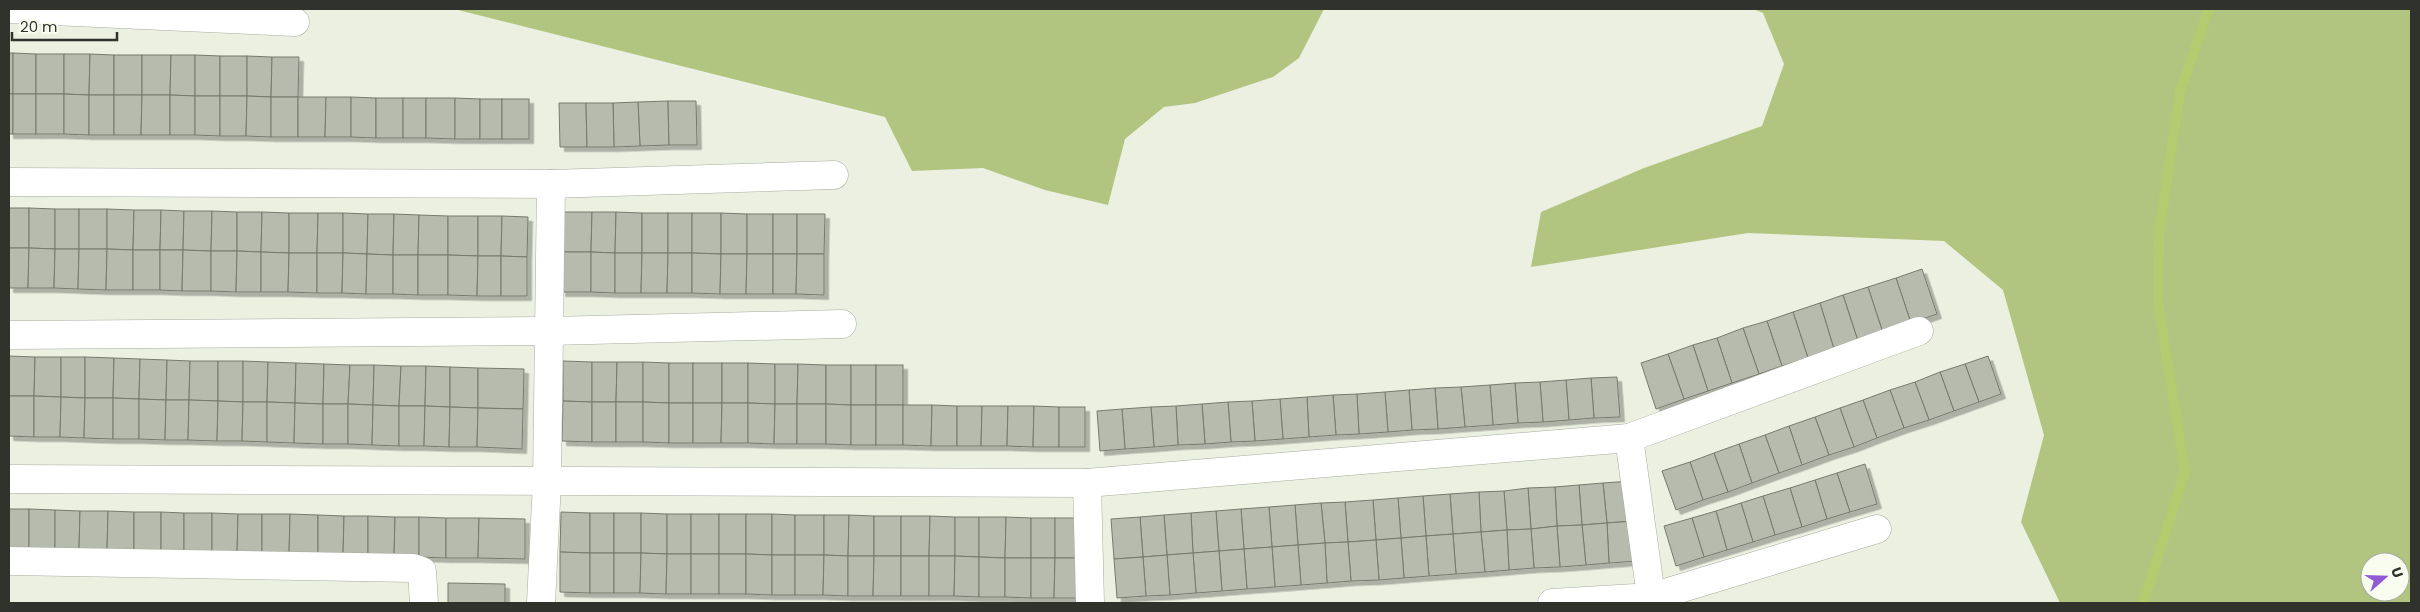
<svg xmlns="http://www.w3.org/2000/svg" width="2420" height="612" viewBox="0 0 2420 612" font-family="Poppins,sans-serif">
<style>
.green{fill:#b2c580;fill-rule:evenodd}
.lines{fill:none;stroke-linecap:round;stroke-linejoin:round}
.stream{stroke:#b4cb6f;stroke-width:10}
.building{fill:#b7bbad;stroke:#767a6d;filter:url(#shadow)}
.minor-casing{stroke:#a8ac9f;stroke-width:29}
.minor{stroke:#fff;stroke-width:28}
</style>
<defs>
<filter id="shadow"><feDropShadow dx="4.5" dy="4.5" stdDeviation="0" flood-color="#0004"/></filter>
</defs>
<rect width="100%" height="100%" fill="#ebf0e1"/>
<g class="green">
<path d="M454 9H1324L1299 58 1273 77 1195 103 1164 107 1125 139 1108 205 1045 190 983 168 912 171 885 117Z"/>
<path d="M1753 9H2411V603H2060L2021 522 2044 435 2003 290 1944 241 1748 233 1531 267 1541 212 1644 168 1762 126 1784 64 1763 13ZM2370 562H2400V592H2370Z"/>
</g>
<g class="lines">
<path class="stream" d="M2143 603 2185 472 2158 303 2159 233 2180 92 2209 9"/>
</g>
<g class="building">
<rect x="9" y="53" width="4" height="41"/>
<path d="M13 53 36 54V94H13Z"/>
<rect x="36" y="54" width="28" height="40"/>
<path d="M64 54H90L89 95 64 94Z"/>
<path d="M90 54 114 55V95H89Z"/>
<rect x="114" y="55" width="28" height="40"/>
<path d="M142 55H171L170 95H142Z"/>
<path d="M171 55H195V96L170 95Z"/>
<path d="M195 55 220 56V96H195Z"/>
<rect x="220" y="56" width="27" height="40"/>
<path d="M247 56 272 57 271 97 247 96Z"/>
<path d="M272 57H299L298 97H271Z"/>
<rect x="9" y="94" width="4" height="40"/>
<rect x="13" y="94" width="23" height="40"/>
<rect x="36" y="94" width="28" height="40"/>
<path d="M64 94 89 95V135L64 134Z"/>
<rect x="89" y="95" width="25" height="40"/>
<path d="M114 95H142L141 135H114Z"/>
<path d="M142 95H170V135H141Z"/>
<path d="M170 95 195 96V135H170Z"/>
<path d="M195 96H220V136L195 135Z"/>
<path d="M220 96H247L246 136H220Z"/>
<path d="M247 96 271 97V137L246 136Z"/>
<rect x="271" y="97" width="27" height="40"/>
<path d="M298 97H326L325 137H298Z"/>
<path d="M326 97H351V137H325Z"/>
<path d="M351 97 376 98V138L351 137Z"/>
<rect x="376" y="98" width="27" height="40"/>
<rect x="403" y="98" width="23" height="40"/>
<path d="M426 98H455V139L426 138Z"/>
<path d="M455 98 480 99V139H455Z"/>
<rect x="480" y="99" width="22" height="40"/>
<rect x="502" y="99" width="27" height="40"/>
<path d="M668 101 669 145 640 146 638 102Z"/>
<path d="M668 101H696L697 145H669Z"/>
<path d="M638 102 640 146 614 147 613 103Z"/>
<path d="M559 103H586L587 147H560Z"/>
<path d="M586 103H613L614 147H587Z"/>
<rect x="9" y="208" width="20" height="40"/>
<path d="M29 208 55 209V249L29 248Z"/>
<rect x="55" y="209" width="24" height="40"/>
<rect x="79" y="209" width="28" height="40"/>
<path d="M107 209 134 210 133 250 107 249Z"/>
<path d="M134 210H161L160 250H133Z"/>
<path d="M161 210 184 211 183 250H160Z"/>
<path d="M184 211H212L211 251 183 250Z"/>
<path d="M212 211 237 212V251H211Z"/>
<path d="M237 212H262L261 252 237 251Z"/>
<path d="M262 212 289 213V253L261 252Z"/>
<path d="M562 212H592L591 252H562Z"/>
<path d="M592 212H616L615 253 591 252Z"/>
<path d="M616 212 642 213V253H615Z"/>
<path d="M289 213H318L317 253H289Z"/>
<path d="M318 213H343V253H317Z"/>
<path d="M343 213 368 214 367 254 343 253Z"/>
<rect x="642" y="213" width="26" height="40"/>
<rect x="668" y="213" width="24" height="40"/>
<path d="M692 213H721V254L692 253Z"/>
<path d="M721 213 747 214V254H721Z"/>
<path d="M368 214H394L393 255 367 254Z"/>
<path d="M394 214 419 215 418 255H393Z"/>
<rect x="747" y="214" width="26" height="40"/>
<rect x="773" y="214" width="24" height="40"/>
<path d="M797 214H825L824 254H797Z"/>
<path d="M419 215 448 216V255H418Z"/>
<path d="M448 216H478V256L448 255Z"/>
<path d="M478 216H502L501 256H478Z"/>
<path d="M502 216 528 217 527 257 501 256Z"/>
<path d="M9 248H29L28 288H9Z"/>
<path d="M29 248 55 249 54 288H28Z"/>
<path d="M55 249H79L78 289 54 288Z"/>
<path d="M79 249H107L106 290 78 289Z"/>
<path d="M107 249 133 250V290H106Z"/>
<rect x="133" y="250" width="27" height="40"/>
<path d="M160 250H183L182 291 160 290Z"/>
<path d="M183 250 211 251V291H182Z"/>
<path d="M211 251H237L236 292 211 291Z"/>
<path d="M237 251 261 252V292H236Z"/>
<path d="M261 252 289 253 288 292H261Z"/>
<path d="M562 252H591V292H561Z"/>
<path d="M591 252 615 253V293L591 292Z"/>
<path d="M289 253H317V293L288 292Z"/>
<path d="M317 253H343L342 293H317Z"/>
<path d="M343 253 367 254 366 294 342 293Z"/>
<path d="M615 253H642L641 293H615Z"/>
<path d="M642 253H668L667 293H641Z"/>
<path d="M668 253H692V293H667Z"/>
<path d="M692 253 721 254 720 294 692 293Z"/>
<path d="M367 254 393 255V294H366Z"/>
<path d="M721 254H747L746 294H720Z"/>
<path d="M747 254H773V294H746Z"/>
<path d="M773 254H797L796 294H773Z"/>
<path d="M797 254H824V295L796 294Z"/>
<path d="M393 255H418V295L393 294Z"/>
<rect x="418" y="255" width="30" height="40"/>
<path d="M448 255 478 256 477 296 448 295Z"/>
<path d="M478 256H501V296H477Z"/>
<path d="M501 256 527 257V296H501Z"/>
<path d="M1922 269 1937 314 1911 323 1896 278Z"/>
<path d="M1896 278 1911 323 1883 333 1868 287Z"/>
<path d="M1868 287 1883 333 1858 341 1843 295Z"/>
<path d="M1843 295 1858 341 1834 349 1820 303Z"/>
<path d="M1820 303 1834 349 1808 358 1793 312Z"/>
<path d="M1793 312 1808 358 1782 366 1767 321Z"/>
<path d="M1767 321 1782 366 1759 374 1743 328Z"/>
<path d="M1743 328 1759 374 1732 383 1717 338Z"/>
<path d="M1717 338 1732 383 1708 391 1693 345Z"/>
<path d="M1693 345 1708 391 1684 399 1668 354Z"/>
<path d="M1668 354 1684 399 1656 409 1641 363Z"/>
<path d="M9 356 35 357 34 396H9Z"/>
<path d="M1988 356 2001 394 1979 402 1965 364Z"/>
<path d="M35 357H61V397L34 396Z"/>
<path d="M61 357H85V398L61 397Z"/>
<path d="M85 357 114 358 113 398H85Z"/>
<path d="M114 358 140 359 139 399 113 398Z"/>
<path d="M140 359 167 360 166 400 139 399Z"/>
<path d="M167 360 190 361 189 400H166Z"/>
<path d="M190 361H218V401L189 400Z"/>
<path d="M218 361H243V402L218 401Z"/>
<path d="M243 361 268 362 267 402H243Z"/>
<path d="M563 361 592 362V402L563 401Z"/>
<path d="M268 362 296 363 295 403 267 402Z"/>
<path d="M592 362H617L616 402H592Z"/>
<path d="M617 362H643V402H616Z"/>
<path d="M643 362 669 363V403L643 402Z"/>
<path d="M296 363 324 364 323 404 295 403Z"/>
<rect x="669" y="363" width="24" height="40"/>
<rect x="693" y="363" width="29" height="40"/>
<rect x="722" y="363" width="26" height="40"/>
<path d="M748 363 775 364V404L748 403Z"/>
<path d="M324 364 350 365 348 404H323Z"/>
<path d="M775 364H798L797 404H775Z"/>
<path d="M798 364 826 365V404H797Z"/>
<path d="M1965 364 1979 402 1954 411 1940 372Z"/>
<path d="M350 365H374L373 405 348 404Z"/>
<path d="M374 365 401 366 399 406 373 405Z"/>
<path d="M826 365H851V405L826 404Z"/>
<rect x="851" y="365" width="25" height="40"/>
<rect x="876" y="365" width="27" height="40"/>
<path d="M401 366H426L425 406H399Z"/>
<path d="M426 366 450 367V407L425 406Z"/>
<path d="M450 367 478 368V408L450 407Z"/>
<path d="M478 368 524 369 523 409 478 408Z"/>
<path d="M1940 372 1954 411 1929 420 1915 382Z"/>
<path d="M1617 377 1620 417 1594 418 1591 378Z"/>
<path d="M1591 378 1594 418 1569 420 1566 380Z"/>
<path d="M1566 380 1569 420 1543 422 1540 382Z"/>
<path d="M1540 382 1543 422 1518 423 1515 383Z"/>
<path d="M1915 382 1929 420 1904 428 1890 390Z"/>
<path d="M1515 383 1518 423 1493 425 1490 385Z"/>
<path d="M1490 385 1493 425 1465 427 1461 387Z"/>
<path d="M1461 387 1465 427 1438 429 1435 388Z"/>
<path d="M1435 388 1438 429 1412 430 1409 390Z"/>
<path d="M1409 390 1412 430 1388 432 1385 392Z"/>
<path d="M1890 390 1904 428 1877 438 1863 400Z"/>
<path d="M1385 392 1388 432 1359 434 1357 394Z"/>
<path d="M1357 394 1359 434 1336 435 1333 395Z"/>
<path d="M1333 395 1336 435 1309 437 1307 397Z"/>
<path d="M9 396H34V437L9 436Z"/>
<path d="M34 396 61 397 60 437H34Z"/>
<path d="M61 397 85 398 84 438 60 437Z"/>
<path d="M1307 397 1309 437 1283 439 1280 399Z"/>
<path d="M85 398H113V439L84 438Z"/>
<path d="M113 398 139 399V439H113Z"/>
<path d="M139 399 166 400 165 440 139 439Z"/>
<path d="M1280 399 1283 439 1255 441 1252 401Z"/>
<path d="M166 400H189L188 440H165Z"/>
<path d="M189 400 218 401 217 441 188 440Z"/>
<path d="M1863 400 1877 438 1854 447 1840 408Z"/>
<path d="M218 401 243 402 242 441H217Z"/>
<path d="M563 401 592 402V442L562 441Z"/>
<path d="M1252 401 1255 441 1231 442 1228 402Z"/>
<path d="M243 402H267V442L242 441Z"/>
<path d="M267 402 295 403 294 443 267 442Z"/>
<rect x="592" y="402" width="24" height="40"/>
<rect x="616" y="402" width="27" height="40"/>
<path d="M643 402 669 403V443L643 442Z"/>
<path d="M1228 402 1231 442 1205 444 1202 404Z"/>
<path d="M295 403 323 404V444L294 443Z"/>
<rect x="669" y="403" width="24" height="40"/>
<path d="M693 403H722L721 443H693Z"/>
<path d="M722 403H748V443H721Z"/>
<path d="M748 403 775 404 774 444 748 443Z"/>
<rect x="323" y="404" width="25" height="40"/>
<path d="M348 404 373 405 372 445 348 444Z"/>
<path d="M775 404H797V444H774Z"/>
<rect x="797" y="404" width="29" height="40"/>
<path d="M826 404 851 405V445L826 444Z"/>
<path d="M1202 404 1205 444 1178 445 1176 406Z"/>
<path d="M373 405 399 406V446L372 445Z"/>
<rect x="851" y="405" width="25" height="40"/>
<rect x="876" y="405" width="27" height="40"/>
<path d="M903 405H932L931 446 903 445Z"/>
<path d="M932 405 957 406V446H931Z"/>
<path d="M399 406H425L424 446H399Z"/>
<path d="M425 406 450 407 449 447 424 446Z"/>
<path d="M957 406H982L981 446H957Z"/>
<path d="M982 406H1008L1007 446H981Z"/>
<path d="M1008 406H1034L1033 447 1007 446Z"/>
<path d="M1034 406 1059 407V447H1033Z"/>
<path d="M1176 406 1178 445 1154 447 1151 407Z"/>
<path d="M450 407 478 408 477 447H449Z"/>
<rect x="1059" y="407" width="26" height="40"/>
<path d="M1151 407 1154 447 1125 449 1122 409Z"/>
<path d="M478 408 523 409 522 449 477 447Z"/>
<path d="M1840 408 1854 447 1829 455 1815 417Z"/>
<path d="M1122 409 1125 449 1100 451 1097 411Z"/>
<path d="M1815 417 1829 455 1802 465 1789 426Z"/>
<path d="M1789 426 1802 465 1779 473 1765 435Z"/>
<path d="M1765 435 1779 473 1752 483 1739 444Z"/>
<path d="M1739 444 1752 483 1728 492 1714 453Z"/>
<path d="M1714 453 1728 492 1703 500 1690 462Z"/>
<path d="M1690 462 1703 500 1676 510 1662 471Z"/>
<path d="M1865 464 1877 504 1850 512 1837 473Z"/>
<path d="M1837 473 1850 512 1827 519 1815 480Z"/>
<path d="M1815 480 1827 519 1802 527 1790 488Z"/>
<path d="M1631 481 1634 521 1607 523 1603 483Z"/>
<path d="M1603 483 1607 523 1582 525 1579 485Z"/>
<path d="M1579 485 1582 525 1557 526 1555 487Z"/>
<path d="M1555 487 1557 526 1531 529 1528 488Z"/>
<path d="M1528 488 1531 529 1507 530 1504 491Z"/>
<path d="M1790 488 1802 527 1775 535 1763 496Z"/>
<path d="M1504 491 1507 530 1481 532 1479 492Z"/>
<path d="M1479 492 1481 532 1453 534 1450 494Z"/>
<path d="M1450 494 1453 534 1426 536 1423 496Z"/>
<path d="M1423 496 1426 536 1401 538 1398 498Z"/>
<path d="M1763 496 1775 535 1753 542 1741 503Z"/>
<path d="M1398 498 1401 538 1376 540 1373 500Z"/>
<path d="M1373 500 1376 540 1348 542 1345 502Z"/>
<path d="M1345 502 1348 542 1325 543 1321 503Z"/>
<path d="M1321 503 1325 543 1298 545 1295 505Z"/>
<path d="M1741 503 1753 542 1727 550 1716 511Z"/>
<path d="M1295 505 1298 545 1272 547 1269 507Z"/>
<path d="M1269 507 1272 547 1244 549 1241 509Z"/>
<rect x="9" y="509" width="20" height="40"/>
<path d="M29 509 55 510V550L29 549Z"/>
<path d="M1241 509 1244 549 1219 551 1216 511Z"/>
<path d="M55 510 80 511 79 550H55Z"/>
<path d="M80 511H108L107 551 79 550Z"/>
<path d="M108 511 134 512V551H107Z"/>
<path d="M1216 511 1219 551 1193 553 1191 513Z"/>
<path d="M1716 511 1727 550 1704 557 1692 518Z"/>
<path d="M134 512H161V552L134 551Z"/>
<path d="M161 512 184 513V552H161Z"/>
<path d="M561 512 590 513V553L560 552Z"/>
<path d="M184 513H212V553L184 552Z"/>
<path d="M212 513 238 514 237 553H212Z"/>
<rect x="590" y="513" width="24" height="40"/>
<rect x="614" y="513" width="27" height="40"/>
<path d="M641 513 667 514V554L641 553Z"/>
<path d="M1191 513 1193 553 1167 555 1164 515Z"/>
<path d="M238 514H262V554L237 553Z"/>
<path d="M262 514H290L289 555 262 554Z"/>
<path d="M290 514 318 515V555H289Z"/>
<rect x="667" y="514" width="24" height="40"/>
<rect x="691" y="514" width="28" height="40"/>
<rect x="719" y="514" width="27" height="40"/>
<path d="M746 514H772V555L746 554Z"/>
<path d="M772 514 795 515V555H772Z"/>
<path d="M318 515 344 516 343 556 318 555Z"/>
<rect x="795" y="515" width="29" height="40"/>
<path d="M824 515H849L848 556 824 555Z"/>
<path d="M849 515 874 516V556H848Z"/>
<path d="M1164 515 1167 555 1143 557 1140 517Z"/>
<path d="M344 516H368V556H343Z"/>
<path d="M368 516 395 517 394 556H368Z"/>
<rect x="874" y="516" width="27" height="40"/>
<path d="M901 516H930L929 556H901Z"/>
<path d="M930 516 955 517V556H929Z"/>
<path d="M395 517H419V557L394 556Z"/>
<path d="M419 517 446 518V558L419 557Z"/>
<path d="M955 517H979V557L955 556Z"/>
<path d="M979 517H1006L1005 558 979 557Z"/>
<path d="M1006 517 1031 518V558H1005Z"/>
<path d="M1140 517 1143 557 1114 559 1111 519Z"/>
<path d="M446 518H479L478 558H446Z"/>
<path d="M479 518 525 519V559L478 558Z"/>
<rect x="1031" y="518" width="24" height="40"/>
<rect x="1055" y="518" width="27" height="40"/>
<path d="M1692 518 1704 557 1676 566 1664 526Z"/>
<path d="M1634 521 1637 561 1609 563 1607 523Z"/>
<path d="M1607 523 1609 563 1586 565 1582 525Z"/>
<path d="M1582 525 1586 565 1560 567 1557 526Z"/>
<path d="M1557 526 1560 567 1534 568 1531 529Z"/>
<path d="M1531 529 1534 568 1509 570 1507 530Z"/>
<path d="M1507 530 1509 570 1485 572 1481 532Z"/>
<path d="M1481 532 1485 572 1456 574 1453 534Z"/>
<path d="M1453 534 1456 574 1429 576 1426 536Z"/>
<path d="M1426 536 1429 576 1404 578 1401 538Z"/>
<path d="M1401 538 1404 578 1379 580 1376 540Z"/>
<path d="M1376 540 1379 580 1351 581 1348 542Z"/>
<path d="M1348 542 1351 581 1327 583 1325 543Z"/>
<path d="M1325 543 1327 583 1301 585 1298 545Z"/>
<path d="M1298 545 1301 585 1275 587 1272 547Z"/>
<path d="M1272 547 1275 587 1247 589 1244 549Z"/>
<path d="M1244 549 1247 589 1222 591 1219 551Z"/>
<path d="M1219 551 1222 591 1196 593 1193 553Z"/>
<path d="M560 552 590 553V593L560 592Z"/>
<rect x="590" y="553" width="24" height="40"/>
<path d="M614 553H641L640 593H614Z"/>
<path d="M641 553 667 554 666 594 640 593Z"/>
<path d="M1193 553 1196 593 1170 595 1167 555Z"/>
<path d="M667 554H691V594H666Z"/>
<rect x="691" y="554" width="28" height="40"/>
<rect x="719" y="554" width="27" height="40"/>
<path d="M746 554 772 555V595L746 594Z"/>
<rect x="772" y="555" width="23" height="40"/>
<path d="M795 555H824L823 595H795Z"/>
<path d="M824 555 848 556V596L823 595Z"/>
<path d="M1167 555 1170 595 1146 596 1143 557Z"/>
<path d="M848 556H874L873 596H848Z"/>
<path d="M874 556H901V596H873Z"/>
<rect x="901" y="556" width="28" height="40"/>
<path d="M929 556H955L954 596H929Z"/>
<path d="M955 556 979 557V597L954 596Z"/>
<path d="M979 557 1005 558V597H979Z"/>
<path d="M1143 557 1146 596 1117 598 1114 559Z"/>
<path d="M1005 558H1031V598L1005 597Z"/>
<path d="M1031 558H1055L1054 598H1031Z"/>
<path d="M1055 558H1082V598H1054Z"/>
<path d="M448 583 505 584V603H448Z"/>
</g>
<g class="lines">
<g class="minor-casing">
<g id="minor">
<path d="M9 9 295 22"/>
<path d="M9 182 551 184 547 482 541 603"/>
<path d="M551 184 834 175"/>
<path d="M9 335 550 331 842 324"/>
<path d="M9 479 1087 483 1629 438"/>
<path d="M1087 483 1090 603"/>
<path d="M9 561 413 568 422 571 424 603"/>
<path d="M1552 603 1652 597 1877 529"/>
<path d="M1652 603 1629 438 1919 331"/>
</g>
</g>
<use href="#minor" class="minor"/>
</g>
<rect width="2420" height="612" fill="none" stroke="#30322c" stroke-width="20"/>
<g transform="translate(2385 577) rotate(70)"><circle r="24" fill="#f9fdef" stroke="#a9aca1"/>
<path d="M0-4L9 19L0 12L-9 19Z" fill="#905bd4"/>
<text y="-8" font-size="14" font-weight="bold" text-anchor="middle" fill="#30322c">U</text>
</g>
<path d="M12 32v8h105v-8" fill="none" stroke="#30322c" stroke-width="2.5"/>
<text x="20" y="32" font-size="15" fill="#30322c" stroke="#f9fdef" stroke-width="4" paint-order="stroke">20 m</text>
</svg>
